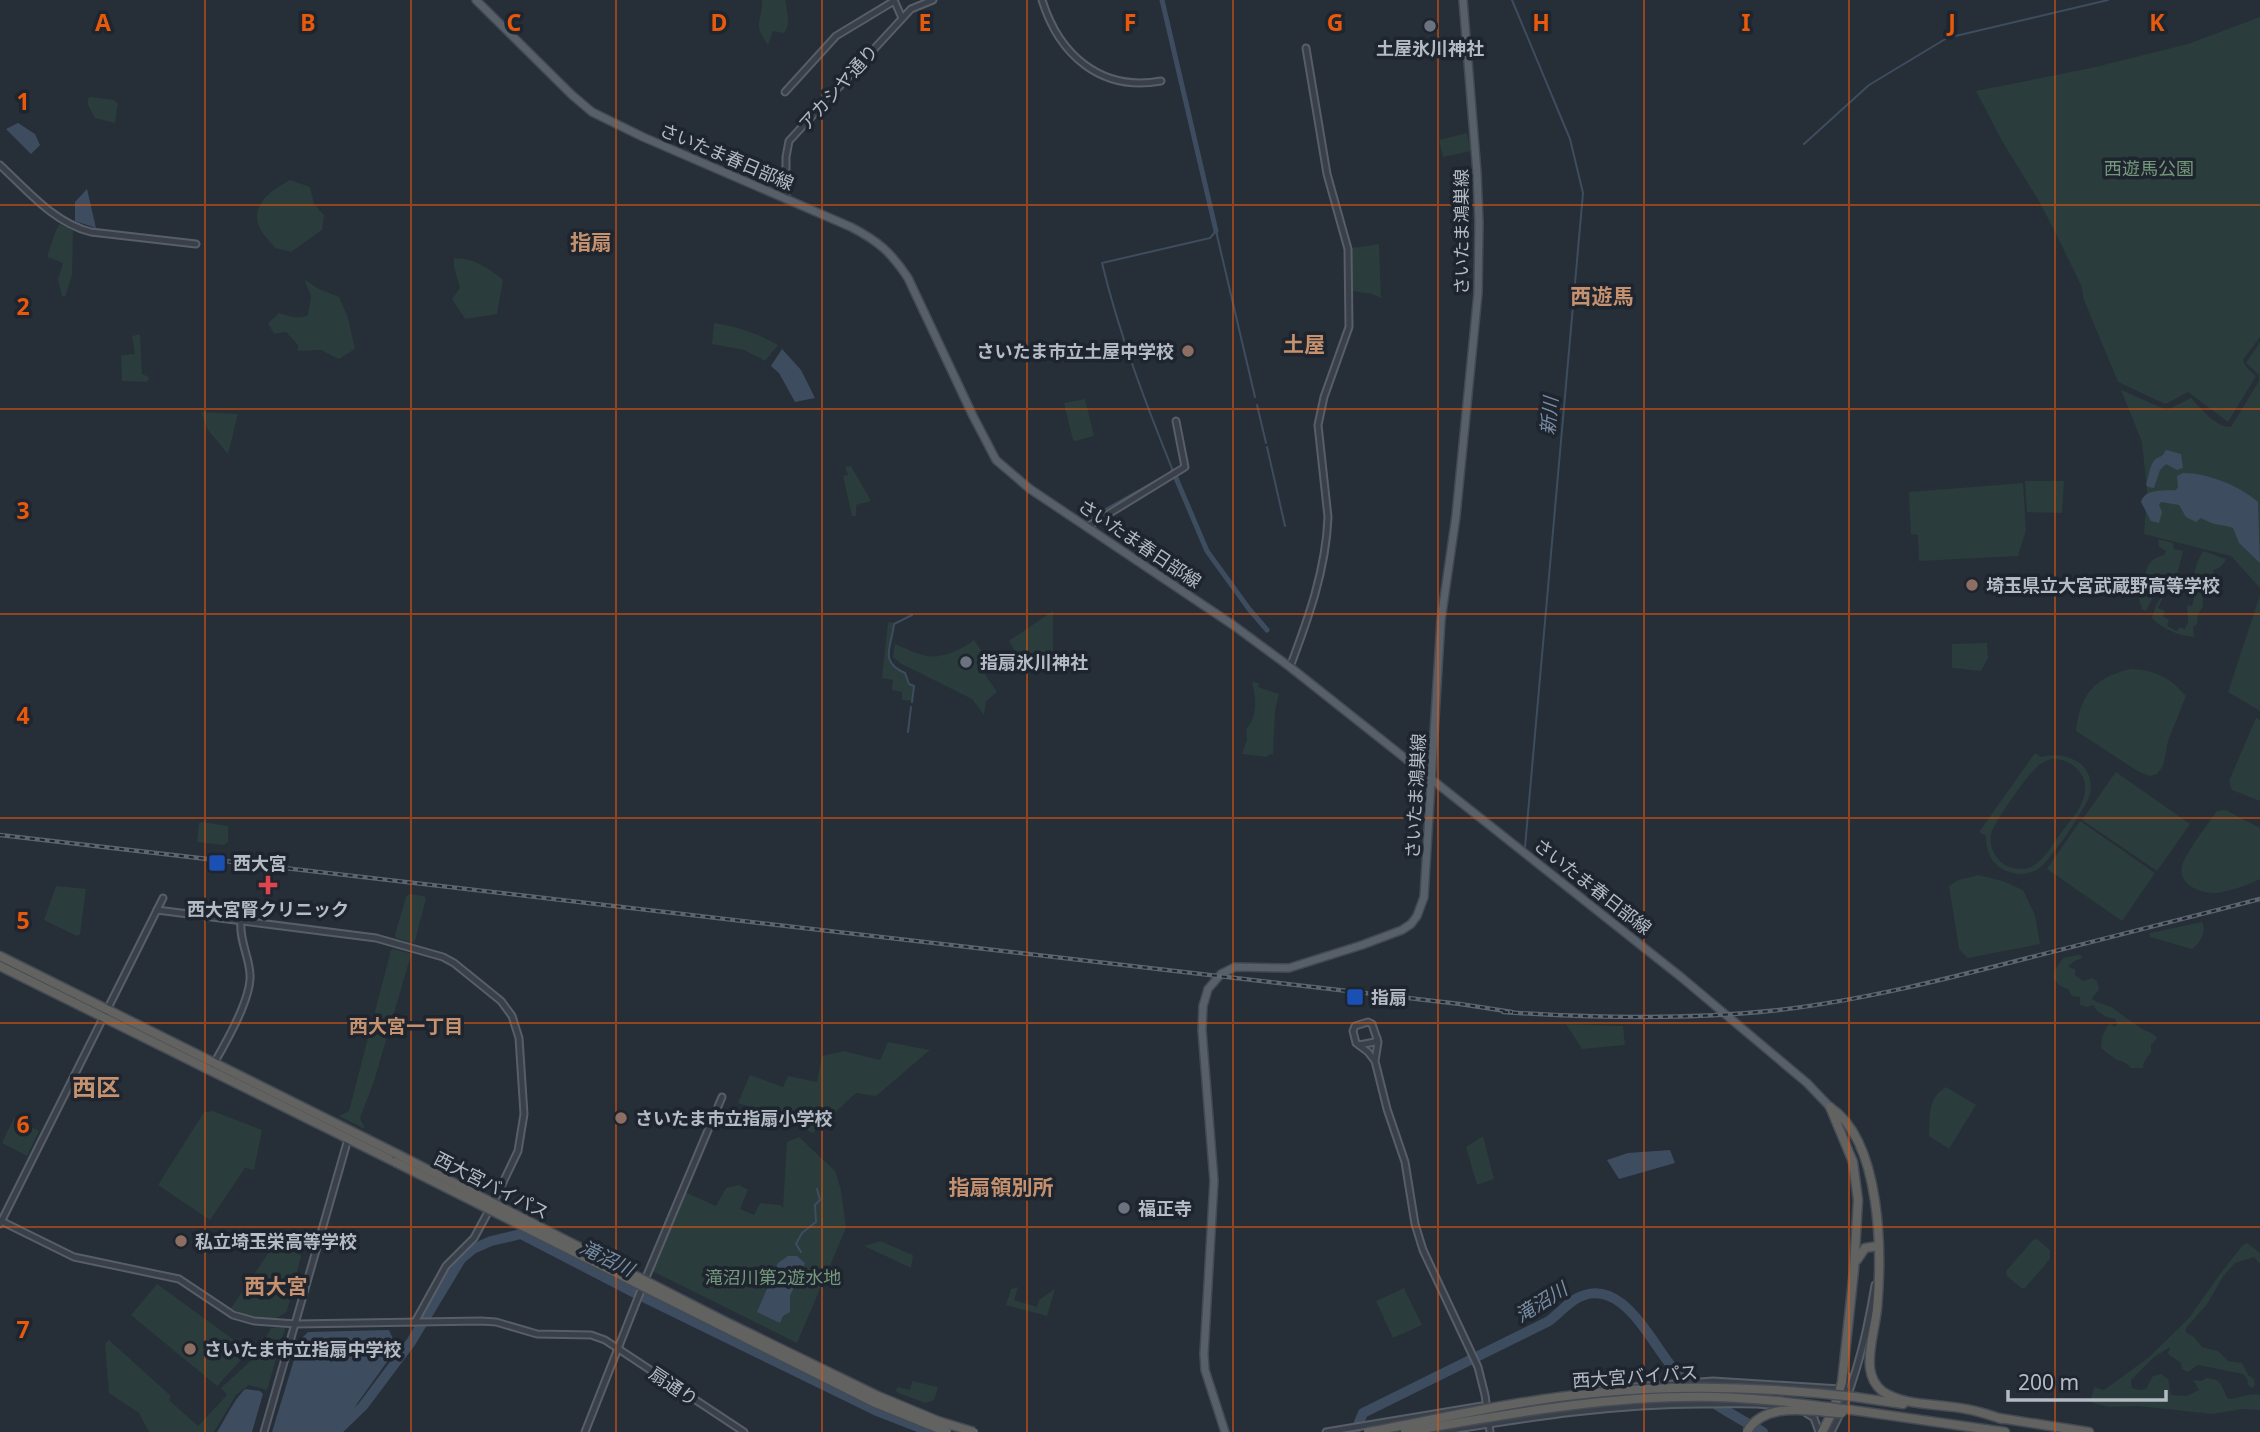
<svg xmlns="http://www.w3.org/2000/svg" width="2260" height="1432" viewBox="0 0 2260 1432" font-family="'Noto Sans','Noto Sans JP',sans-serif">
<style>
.green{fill:#2a3c3b;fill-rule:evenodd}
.water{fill:#3d4d5f}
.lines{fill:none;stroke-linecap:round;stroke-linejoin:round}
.stream{stroke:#3d4d5f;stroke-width:2}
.canal{stroke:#3d4d5f;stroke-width:5}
.river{stroke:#3d4d5f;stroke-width:10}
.tertiary-casing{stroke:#575e67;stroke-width:9}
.primary-casing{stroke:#424952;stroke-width:10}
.trunk-casing{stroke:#444b54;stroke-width:11}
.tertiary{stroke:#394049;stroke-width:5}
.primary{stroke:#575f69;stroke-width:7}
.trunk{stroke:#626260;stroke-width:8}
.rail-casing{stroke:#5b646f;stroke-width:4.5}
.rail{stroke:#1e252e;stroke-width:2;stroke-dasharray:5;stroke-linecap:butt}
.trunk-bridge-casing{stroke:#444b54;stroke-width:11;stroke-linecap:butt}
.trunk-bridge{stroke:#626260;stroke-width:8}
.grid{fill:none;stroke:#e8590c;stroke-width:2;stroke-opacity:0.55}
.worship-dot{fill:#6b7280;stroke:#1e252e;stroke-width:2.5}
.education-dot{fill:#8d6e63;stroke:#1e252e;stroke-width:2.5}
.transit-dot{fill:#1a4fb4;stroke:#1e252e;stroke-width:2.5}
.health-dot{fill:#e0444e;stroke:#1e252e;stroke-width:2.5}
.labels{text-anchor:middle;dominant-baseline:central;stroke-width:7;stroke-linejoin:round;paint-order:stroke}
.poi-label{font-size:18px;font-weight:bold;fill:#b4bbc5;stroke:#1e252e;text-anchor:start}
.street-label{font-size:18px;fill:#b4bbc5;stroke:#1e252e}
.park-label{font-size:18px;fill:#75977c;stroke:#1e252e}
.water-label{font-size:19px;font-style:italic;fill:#798da4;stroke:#1e252e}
.neighbourhood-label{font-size:19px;font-weight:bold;fill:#c6916e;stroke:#1e252e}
.quarter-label{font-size:21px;font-weight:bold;fill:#c6916e;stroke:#1e252e}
.district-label{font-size:24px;font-weight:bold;fill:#c6916e;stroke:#1e252e}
.grid-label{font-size:23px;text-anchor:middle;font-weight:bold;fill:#e8590c;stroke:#1e252e;stroke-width:7;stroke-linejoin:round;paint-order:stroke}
</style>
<rect width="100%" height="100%" fill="#262e38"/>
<g class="green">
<path d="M762 0H785C787 10 791 25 784 33L773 31 768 45C751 21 763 24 762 0Z"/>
<path d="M2260 17V337L2243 360 2246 367 2256 376 2228 422 2188 392 2166 404 2163 403 2118 382 2084 300 2081 285 2055 232 2039 201 2002 141 1976 91 2091 68 2188 44Z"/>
<path d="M91 97 115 100V102L118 103 115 123 95 118 88 105V98Z"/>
<path d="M1467 133 1471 151 1443 157 1439 140Z"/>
<path d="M290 180 310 187 314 204 324 215 322 230 291 252 275 248C270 241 260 232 258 224 252 202 274 189 290 180Z"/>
<path d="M60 224 73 231 72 275 65 297 62 296 58 280 63 263 47 257 56 230Z"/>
<path d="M1379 244 1381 298 1372 294 1352 291V248Z"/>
<path d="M454 258C474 258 489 268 503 280L497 314 465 319 452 299 460 288 454 267Z"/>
<path d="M304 279 317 288 339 297 348 318 355 349 339 359 321 350 298 351V345L286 332 274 334 268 323 279 313C289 316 298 320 308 315L311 296Z"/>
<path d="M714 323C738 327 757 333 778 345L765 361 744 350 712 344Z"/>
<path d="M140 334 142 374 149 377 147 382 122 381 121 355 135 354 132 336Z"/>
<path d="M2260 342V588L2231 556 2144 534 2147 491 2142 442 2121 390 2167 410 2191 398C2201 408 2216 428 2231 427L2259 381V375L2246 363Z"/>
<path d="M1085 399 1094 436 1075 441 1073 440 1064 403Z"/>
<path d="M201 412 238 414 228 454 208 430Z"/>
<path d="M851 466 871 501 856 505V516H852L843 476 848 475 845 467Z"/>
<path d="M2025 481H2064L2062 513 2027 512Z"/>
<path d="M2023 483 2026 530 2018 556 1919 561 1918 535 1911 534 1909 492Z"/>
<path d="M2158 539 2173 543 2174 549 2183 551 2174 587H2163L2152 593 2153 597 2146 611 2142 609 2137 592 2138 584 2151 587 2154 580 2145 577C2146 564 2152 558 2164 555L2166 551 2159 547Z"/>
<path d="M2203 551 2226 559C2223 565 2220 569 2213 570L2216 578 2202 589 2203 606 2198 614 2197 624 2193 627 2194 637C2179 636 2162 629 2152 618 2154 610 2157 600 2164 595L2158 608 2165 611 2163 616 2169 620 2167 626 2177 631 2180 627 2185 629 2188 622 2187 605 2192 606 2195 594 2185 590 2186 584 2193 579 2197 563Z"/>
<path d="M2260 595V711L2228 692Z"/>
<path d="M1053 611V659L1036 660 1025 668 1009 641Z"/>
<path d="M888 622 894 623C891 644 877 663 905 673L908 684 913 686 912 701 902 700V692L892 690 893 680 882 678Z"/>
<path d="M974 640 990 663 982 670 997 692 986 701 984 715 972 699 900 663 893 657 895 644C905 648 916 654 927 656 941 659 963 649 974 640Z"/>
<path d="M1987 643 1988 658 1981 671 1952 668V644Z"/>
<path d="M2131 669C2155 670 2171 678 2186 696L2168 741 2163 766 2157 774 2150 776 2139 772 2076 731C2080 694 2095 677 2131 669Z"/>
<path d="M1252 682 1259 683 1258 687 1279 694 1275 711 1273 755 1270 754 1266 757 1242 754 1247 740 1246 729C1258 716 1256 698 1252 682Z"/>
<path d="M2256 718 2260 720V801L2232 790 2229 781Z"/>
<path d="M2035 753 2041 757C2067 750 2096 764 2090 794 2087 807 2049 863 2038 869 2026 876 2013 875 2002 869 1990 862 1986 849 1986 836L1979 832ZM2051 759C2074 758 2093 778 2082 802 2078 813 2068 823 2061 833 2052 845 2043 863 2028 868 2020 870 2009 868 2002 863 1994 856 1989 845 1991 834 1993 824 2028 774 2037 767 2041 763 2046 761 2051 759Z"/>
<path d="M2116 772 2190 824 2157 871 2082 820Z"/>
<path d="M2226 810 2260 828V879C2248 885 2231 891 2217 893 2199 894 2175 883 2183 863 2190 846 2207 826 2217 811Z"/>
<path d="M2080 821 2155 873 2122 921 2047 869Z"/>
<path d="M202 822 228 826V842L224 845 197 842 199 823Z"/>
<path d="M1978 875 2003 881 2023 890 2035 915 2040 944 1968 958 1959 949 1949 886 1958 880Z"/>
<path d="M56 886 86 889 80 934 77 936 44 920Z"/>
<path d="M409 894 424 896 426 899 415 941 412 943 396 938 395 935 406 897Z"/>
<path d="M2202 922C2207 932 2200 943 2192 949L2150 937V933Z"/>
<path d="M394 949 409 953 411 955 374 1081 360 1118 365 1129 339 1116 349 1111 391 950Z"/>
<path d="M2078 955H2081L2082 958 2073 962 2068 967 2075 969V975L2083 981 2092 978 2097 981 2099 990 2092 998 2093 1000C2098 1003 2109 1005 2113 1008 2121 1014 2130 1021 2139 1027 2146 1032 2150 1030 2157 1038L2151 1045V1052L2144 1062 2143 1068H2131L2126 1063 2115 1059 2101 1048 2102 1037 2108 1025 2111 1024 2114 1027 2118 1024 2115 1019C2105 1017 2099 1014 2093 1005L2087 1007 2080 1005V997L2072 996 2068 989 2060 986 2053 978 2055 970 2063 958Z"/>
<path d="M1566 1024 1623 1026 1625 1045 1582 1049Z"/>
<path d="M888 1042 930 1050 876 1096 856 1093 813 1133 780 1117 738 1103 750 1075 783 1087 788 1076 817 1082 822 1056 844 1051 880 1060Z"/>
<path d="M1946 1087 1976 1105 1949 1149 1929 1136C1930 1116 1927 1098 1946 1087Z"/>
<path d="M213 1111 262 1130 254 1170 245 1168 210 1220 158 1185 204 1112Z"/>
<path d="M14 1118 39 1131 27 1156 2 1143Z"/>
<path d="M1483 1136 1494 1179 1477 1185 1466 1147Z"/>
<path d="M799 1137 835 1171 841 1190 846 1228 797 1343 652 1271 685 1192 716 1206 726 1188 739 1185 748 1190 740 1209 754 1215 760 1203 780 1205 783 1208 787 1142Z"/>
<path d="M282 1233 301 1256 287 1311C273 1326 247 1317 231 1308Z"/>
<path d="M2037 1239 2050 1250V1259L2025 1288H2021L2007 1276 2006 1271 2033 1240Z"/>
<path d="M880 1241 913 1255 911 1268 864 1246Z"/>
<path d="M2247 1243 2260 1253V1264L2254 1257 2235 1263 2224 1275 2207 1304 2186 1328V1332L2194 1337 2202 1347 2218 1351 2228 1361 2242 1363 2248 1375 2254 1379 2255 1385 2252 1388 2248 1385 2247 1378 2243 1374 2198 1365 2188 1372 2182 1369 2181 1363 2168 1354 2170 1347 2153 1358 2131 1380 2132 1388 2139 1390 2146 1389 2153 1376 2161 1374 2168 1379 2171 1395 2186 1396 2199 1390 2193 1380 2202 1381 2206 1378C2223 1379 2221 1386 2228 1399 2238 1399 2251 1392 2260 1395V1410L2243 1409 2212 1414 2137 1406 2109 1407 2093 1403 2091 1399 2094 1387 2104 1390 2148 1358 2189 1318 2220 1274 2242 1246Z"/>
<path d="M157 1284 249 1351 217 1386 131 1315Z"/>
<path d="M1018 1287 1014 1300 1037 1307 1039 1300 1055 1289 1047 1316 1006 1305 1011 1289Z"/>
<path d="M1404 1288 1422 1325 1393 1338 1376 1301Z"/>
<path d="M283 1327 285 1329 267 1390 249 1385 236 1395 214 1432H149L139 1413 109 1393 105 1344 109 1340 171 1396 169 1400 198 1426 227 1395 221 1388 256 1356 271 1328Z"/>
<path d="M912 1381 938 1387 934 1400 925 1403 896 1392 897 1387 910 1390Z"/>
</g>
<g class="water">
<path d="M18 123 35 134 40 145 31 154 6 129Z"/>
<path d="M87 189 96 228 75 221V202Z"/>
<path d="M782 349 801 370 815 398 795 402 779 373 771 366Z"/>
<path d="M2166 450 2181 454 2183 468 2177 470 2166 464 2160 470 2154 488 2148 487 2146 485C2150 474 2149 459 2162 456Z"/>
<path d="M2183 473C2208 473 2240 486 2258 502L2260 563 2239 543 2233 528C2226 525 2215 525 2209 522 2206 521 2204 519 2201 518L2196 522 2186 517 2179 505 2161 502 2159 505 2162 512 2159 523 2151 521 2141 502C2145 488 2164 491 2176 490L2178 487 2177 476Z"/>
<path d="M1670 1150 1675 1163 1619 1179 1607 1160 1628 1153Z"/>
<path d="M788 1256H797L805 1263 790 1296V1312L783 1316 780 1323 757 1312 778 1263Z"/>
<path d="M389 1330 397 1348 346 1419 331 1432H272L300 1340 308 1332Z"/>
<path d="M245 1389 260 1391 263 1394 252 1432H217C226 1418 233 1401 245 1389Z"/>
</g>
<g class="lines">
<g class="stream">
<path d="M1512 0 1570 139 1583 193 1525 847"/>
<path d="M1804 144 1869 85 1947 38 2108 0"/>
<path d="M1216 231 1255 397"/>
<path d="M1257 405 1266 443"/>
<path d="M1267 447 1285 526"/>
<path d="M1088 519 1173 471C1146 404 1119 334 1102 263L1210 238 1216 231"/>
<path d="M912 615 894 624C892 646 878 661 905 673L909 684 914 686 912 702"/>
<path d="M908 732 911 707"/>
<path d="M801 1252 796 1244 802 1233 816 1222 815 1205 820 1200 817 1189"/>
</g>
<g class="canal">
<path d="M1162 0 1216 231"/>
<path d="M1173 471 1207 551 1249 609 1267 630"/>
</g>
<g class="river">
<path d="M336 1432 363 1406 411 1342 461 1259 473 1249 491 1241 521 1234 633 1292 877 1411 931 1432"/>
<path d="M1355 1432 1363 1413 1549 1321C1557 1315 1565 1306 1574 1300 1622 1270 1652 1347 1678 1374 1701 1398 1733 1415 1763 1432"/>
</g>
<g class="tertiary-casing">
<g id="tertiary">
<path d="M894 0 902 18"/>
<path d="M1042 0C1059 55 1101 92 1161 81"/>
<path d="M785 92 836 36 894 1"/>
<path d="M0 165C27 190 54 223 91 232L196 244"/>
<path d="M786 198V157L789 141 911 9 933 0"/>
<path d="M1087 527 1185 467 1176 421"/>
<path d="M1290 667C1308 619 1326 570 1328 517L1318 425 1324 397 1349 327 1348 249 1327 174 1306 48"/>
<path d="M157 910 376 938 443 957 454 963 501 1001 512 1016 519 1038 524 1114 518 1151 496 1197"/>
<path d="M1359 1045 1375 1042 1377 1038"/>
<path d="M1375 1061 1378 1042 1372 1024 1368 1022 1355 1026 1353 1031 1356 1043 1368 1052 1375 1061 1387 1109 1405 1162 1415 1224 1423 1250 1478 1367 1485 1395 1490 1432"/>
<path d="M213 1065C225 1044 252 998 250 974 249 956 239 940 241 921"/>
<path d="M1 1221 74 1257 179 1279 233 1315 254 1321 296 1324 481 1321 496 1322 537 1334 591 1335 605 1340 744 1432"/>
<path d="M0 1224 163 898"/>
<path d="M415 1322 446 1266 474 1238 487 1214"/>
<path d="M1581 1391 1713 1381 1840 1389"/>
<path d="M1843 1398 1846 1376"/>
<path d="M1806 1413 1814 1418 1819 1432"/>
<path d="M264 1432 348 1139"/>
<path d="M585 1432 647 1275 722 1097"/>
<path d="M1326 1432 1482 1406"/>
<path d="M1439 1432C1530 1417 1619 1403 1711 1404 1736 1404 1763 1402 1786 1408"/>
<path d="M1831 1432C1855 1388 1867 1334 1875 1285"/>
</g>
</g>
<g class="primary-casing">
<g id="primary">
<path d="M476 0 572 95 592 112 643 137 851 227C878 241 891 252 908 278L973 416 996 460 1030 489 1233 625 1290 667 1681 977 1807 1083 1830 1107"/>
<path d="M1225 1432 1205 1370 1204 1354 1214 1181 1202 1030 1203 1006 1208 989 1221 974 1235 967 1289 968 1362 945 1402 930 1411 924 1417 916 1424 897 1441 620 1456 516 1478 293 1479 223 1477 173 1463 0"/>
</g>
</g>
<g class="trunk-casing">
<g id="trunk">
<path d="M0 956 395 1153"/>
<path d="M0 966 395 1162"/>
<path d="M1830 1107C1882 1142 1882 1254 1877 1309 1875 1328 1868 1349 1870 1368 1871 1377 1875 1385 1882 1391 1905 1407 1940 1403 1966 1409 1978 1411 1990 1415 2002 1419"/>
<path d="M1857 1260 1865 1248 1878 1246"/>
<path d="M1855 1397 1903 1404"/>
<path d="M1852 1410 2005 1432"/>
<path d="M1999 1418 2089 1432"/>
<path d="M1822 1432 1834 1409 1842 1382 1854 1270 1858 1200 1853 1162 1830 1107"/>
</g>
</g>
<use href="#tertiary" class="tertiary"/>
<use href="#primary" class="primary"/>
<use href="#trunk" class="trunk"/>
<g class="rail-casing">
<g id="rail">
<path d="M0 835 1460 1004 1512 1012"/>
<path d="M1503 1012C1596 1018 1687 1020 1779 1010 1864 1000 1946 979 2028 958 2106 938 2183 919 2260 899"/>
</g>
</g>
<use href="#rail" class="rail"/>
<g class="trunk-bridge-casing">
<g id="trunk-bridge">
<path d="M395 1153 724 1321 878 1396 938 1421 974 1432"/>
<path d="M395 1162 873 1402 947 1432"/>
<path d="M1368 1432C1443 1418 1519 1400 1594 1393 1682 1384 1768 1387 1855 1397"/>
<path d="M1405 1432C1507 1414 1610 1395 1714 1397 1760 1398 1806 1404 1852 1410"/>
<path d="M1747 1432C1764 1400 1813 1412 1842 1413"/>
</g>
</g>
<use href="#trunk-bridge" class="trunk-bridge"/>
</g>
<path class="grid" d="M205 0V1432M411 0V1432M616 0V1432M822 0V1432M1027 0V1432M1233 0V1432M1438 0V1432M1644 0V1432M1849 0V1432M2055 0V1432M0 205H2260M0 409H2260M0 614H2260M0 818H2260M0 1023H2260M0 1227H2260"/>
<g class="worship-dot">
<circle cx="1430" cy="26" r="7"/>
<circle cx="966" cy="662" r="7"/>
<circle cx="1124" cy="1208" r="7"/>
</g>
<g class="education-dot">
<circle cx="1188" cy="351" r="7"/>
<circle cx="1972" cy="585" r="7"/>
<circle cx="621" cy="1118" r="7"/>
<circle cx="181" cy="1241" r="7"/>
<circle cx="190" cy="1349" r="7"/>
</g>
<g class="transit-dot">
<rect x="208" y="854" width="18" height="18" rx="3.5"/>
<rect x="1346" y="988" width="18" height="18" rx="3.5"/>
</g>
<path class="health-dot" d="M264.5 874.5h7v7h7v7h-7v7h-7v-7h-7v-7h7z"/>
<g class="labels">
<g class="poi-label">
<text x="1430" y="48" text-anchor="middle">土屋氷川神社</text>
<text x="1174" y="351" text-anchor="end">さいたま市立土屋中学校</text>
<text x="1986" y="585">埼玉県立大宮武蔵野高等学校</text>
<text x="980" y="662">指扇氷川神社</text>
<text x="233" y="863">西大宮</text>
<text x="268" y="909" text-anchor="middle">西大宮腎クリニック</text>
<text x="1371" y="997">指扇</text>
<text x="635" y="1118">さいたま市立指扇小学校</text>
<text x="1138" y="1208">福正寺</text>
<text x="195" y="1241">私立埼玉栄高等学校</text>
<text x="204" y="1349">さいたま市立指扇中学校</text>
</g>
<g class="street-label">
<text transform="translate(838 87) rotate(-48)">アカシヤ通り</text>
<text transform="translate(727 156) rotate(23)">さいたま春日部線</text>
<text transform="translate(1461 232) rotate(-90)">さいたま鴻巣線</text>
<text transform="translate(1140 543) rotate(34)">さいたま春日部線</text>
<text transform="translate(1415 796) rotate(-87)">さいたま鴻巣線</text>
<text transform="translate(1593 886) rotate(38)">さいたま春日部線</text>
<text transform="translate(492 1185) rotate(27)">西大宮バイパス</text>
<text transform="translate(1635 1376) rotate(-4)">西大宮バイパス</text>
<text transform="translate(674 1386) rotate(34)">扇通り</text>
</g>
<g class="park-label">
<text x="2149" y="168">西遊馬公園</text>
<text x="773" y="1277">滝沼川第2遊水地</text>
</g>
<g class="water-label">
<text transform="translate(1549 416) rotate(-85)">新川</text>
<text transform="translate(607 1258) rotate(26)">滝沼川</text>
<text transform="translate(1541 1302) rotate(-32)">滝沼川</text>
</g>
<g class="neighbourhood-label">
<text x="406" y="1026">西大宮一丁目</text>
</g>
<g class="quarter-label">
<text x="591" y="242">指扇</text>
<text x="1602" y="296">西遊馬</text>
<text x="1304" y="344">土屋</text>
<text x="1001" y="1187">指扇領別所</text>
<text x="276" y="1286">西大宮</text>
</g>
<g class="district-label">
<text x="96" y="1086">西区</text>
</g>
</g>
<g class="grid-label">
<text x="103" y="31">A</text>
<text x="308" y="31">B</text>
<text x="514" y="31">C</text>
<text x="719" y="31">D</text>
<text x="925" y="31">E</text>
<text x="1130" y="31">F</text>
<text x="1335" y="31">G</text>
<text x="1541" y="31">H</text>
<text x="1746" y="31">I</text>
<text x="1952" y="31">J</text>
<text x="2157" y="31">K</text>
<text x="23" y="110">1</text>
<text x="23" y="315">2</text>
<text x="23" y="519">3</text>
<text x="23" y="724">4</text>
<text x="23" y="929">5</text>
<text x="23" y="1133">6</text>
<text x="23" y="1338">7</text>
</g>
<path d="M2008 1390v10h158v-10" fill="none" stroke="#b4bbc5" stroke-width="3.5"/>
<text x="2018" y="1390" font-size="21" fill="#b4bbc5" stroke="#1e252e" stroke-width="5" paint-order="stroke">200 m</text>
</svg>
